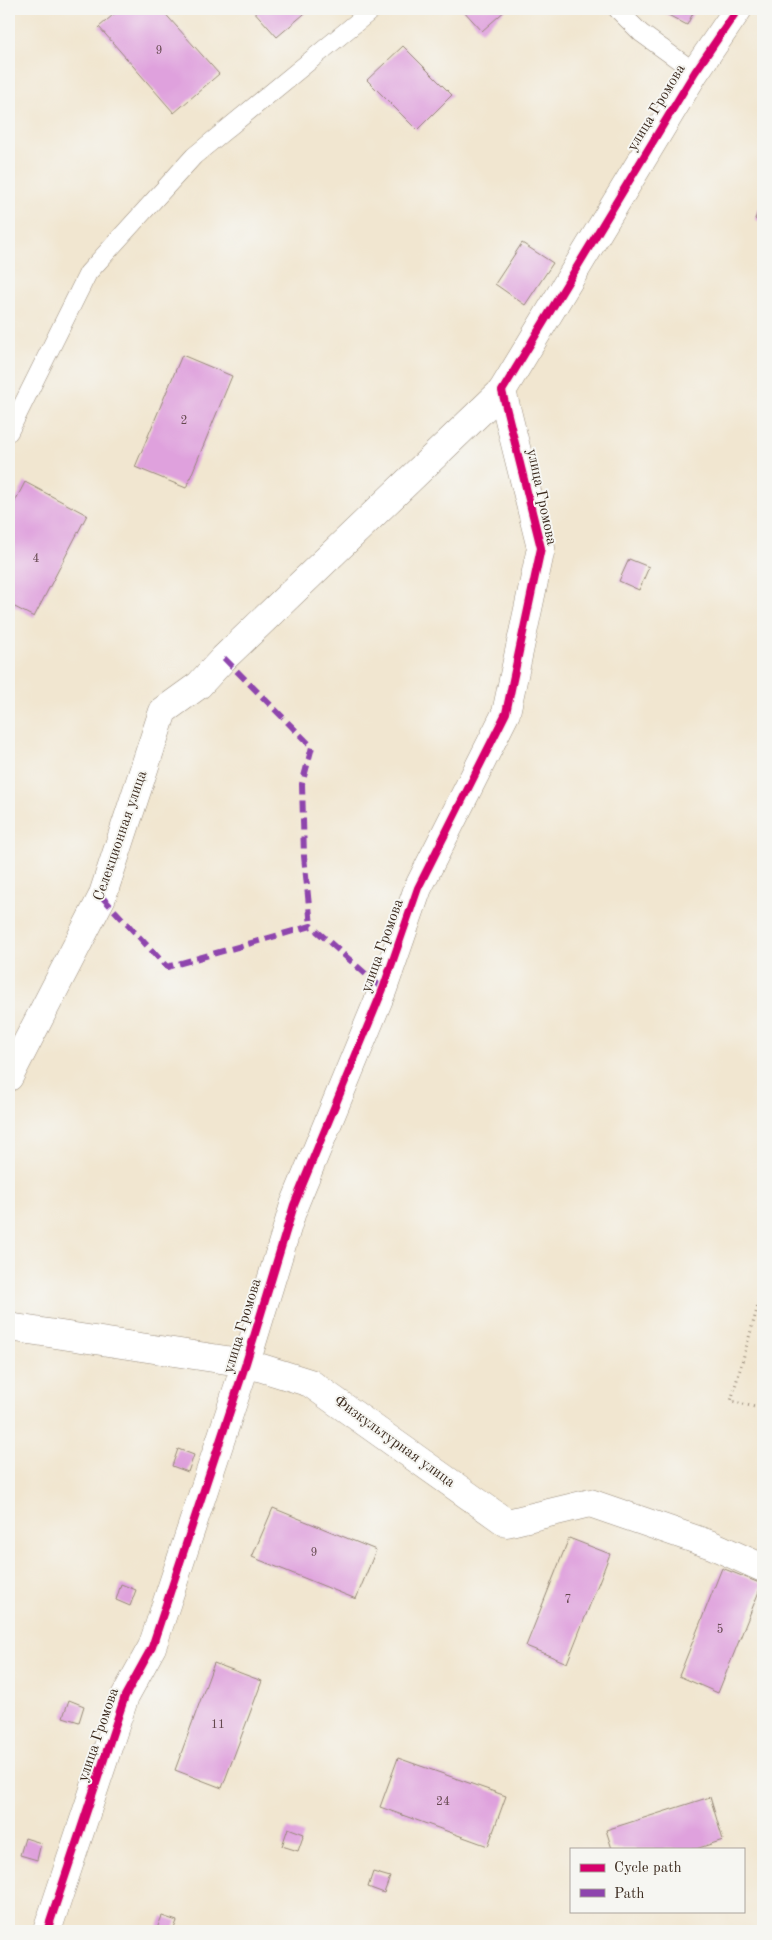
<svg xmlns="http://www.w3.org/2000/svg" width="772" height="1940" viewBox="0 0 772 1940" font-family="'Old Standard TT',serif">
<style>
.building{fill:#dfa1dd}
.lines{fill:none;stroke-linecap:round;stroke-linejoin:round}
.lane-casing{stroke:#968877;stroke-width:19}
.street-casing{stroke:#968877;stroke-width:29}
.path{stroke:#968877;stroke-width:3;stroke-dasharray:1 4;stroke-linecap:butt}
.lane{stroke:#fff;stroke-width:18}
.street{stroke:#fff;stroke-width:28}
.quiet{stroke:#8e44ad;stroke-width:6;stroke-dasharray:12 6;stroke-linecap:butt}
.cycleway-casing{stroke:#f6f6f2;stroke-width:11}
.cycleway{stroke:#d6006c;stroke-width:8}
.labels{text-anchor:middle;dominant-baseline:central;stroke-width:4;stroke-linejoin:round;paint-order:stroke}
.number-label{font-size:12px;fill:#64484e}
.street-label{font-size:15px;fill:#3b2a1e;stroke:#f6f6f2}
</style>
<rect width="100%" height="100%" fill="#f6f6f2"/>
<filter id="ink" filterUnits="userSpaceOnUse"><feTurbulence type="fractalNoise" baseFrequency=".02" numOctaves="2"/><feDisplacementMap in="SourceGraphic" scale="10" xChannelSelector="R" yChannelSelector="G"/><feConvolveMatrix kernelMatrix="1 2 1 2 8 2 1 2 1" color-interpolation-filters="sRGB"/></filter>
<filter id="wash" filterUnits="userSpaceOnUse"><feTurbulence type="fractalNoise" baseFrequency=".0096" numOctaves="4" result="noise"/><feDisplacementMap in="SourceGraphic" scale="20" xChannelSelector="R" yChannelSelector="G"/><feGaussianBlur stdDeviation="1.12" result="paint"/><feColorMatrix in="noise" values="0 0 0 0 0 0 0 0 0 0 0 0 0 0 0 0 0 1.4 0 .05"/><feComposite in="paint" operator="in"/></filter>
<g filter="url(#wash)">
<rect width="100%" height="100%" fill="#f1e6d0"/>
<g id="blocks">
<g class="building">
<path d="M120 9H161L219 74 174 113 99 27Z"/>
<path d="M252 9H310L277 37Z"/>
<path d="M462 9H507L482 31Z"/>
<path d="M657 9H695L687 25Z"/>
<path d="M403 46 452 95 417 130 367 80Z"/>
<path d="M763 199V223L755 219Z"/>
<path d="M522 243 553 263 525 305 495 284Z"/>
<path d="M182 355 232 376 186 488 135 467Z"/>
<path d="M25 482 87 515 34 617 9 604V513Z"/>
<path d="M629 559 649 567 639 590 619 581Z"/>
<path d="M178 1449 194 1455 188 1472 172 1466Z"/>
<path d="M273 1508 376 1550 356 1599 252 1557Z"/>
<path d="M569 1538 610 1554 567 1663 526 1646Z"/>
<path d="M722 1568 762 1584 718 1693 679 1676Z"/>
<path d="M121 1584 136 1590 130 1606 116 1600Z"/>
<path d="M214 1663 262 1681 222 1788 175 1770Z"/>
<path d="M69 1700 84 1706 79 1722 63 1717Z"/>
<path d="M398 1758 506 1796 488 1846 380 1807Z"/>
<path d="M710 1797 723 1840 696 1849H612L606 1830Z"/>
<path d="M288 1828 304 1834 298 1851 282 1846Z"/>
<path d="M25 1838 41 1843 37 1860 20 1855Z"/>
<path d="M373 1872 390 1877 384 1893 368 1887Z"/>
<path d="M162 1916 177 1921 173 1931H156Z"/>
</g>
</g>
</g>
<g filter="url(#ink)">
<use href="#blocks" fill-opacity="0" stroke="#968877" stroke-width="1"/>
<g class="lines">
<g class="lane-casing">
<g id="lane">
<path d="M617 9 641 33 695 72"/>
<path d="M9 432 88 273 194 156 373 9"/>
</g>
</g>
<g class="street-casing">
<g id="street">
<path d="M9 1077 102 897 163 711 199 685 224 658 502 391"/>
<path d="M9 1327 246 1363 310 1383 507 1523 590 1503 712 1545 763 1568"/>
<path d="M47 1931 125 1696 152 1647 246 1363 294 1205 383 989 418 888 506 713 541 548 502 391 695 72 738 9"/>
</g>
</g>
<path class="path" d="M763 1288 731 1401 763 1409"/>
<use href="#lane" class="lane"/>
<use href="#street" class="street"/>
<g class="quiet">
<path d="M224 658 312 747 302 784 304 856 311 926"/>
<path d="M102 897 167 967 311 926 383 989"/>
</g>
<g class="cycleway-casing">
<path id="cycleway" d="M47 1931 125 1696 152 1647 246 1363 294 1205 383 989 418 888 506 713 541 548 502 391 695 72 738 9"/>
</g>
<use href="#cycleway" class="cycleway"/>
</g>
</g>
<g class="labels">
<g class="number-label">
<text x="159" y="51">9</text>
<text x="184" y="421">2</text>
<text x="36" y="559">4</text>
<text x="314" y="1553">9</text>
<text x="568" y="1600">7</text>
<text x="720" y="1630">5</text>
<text x="218" y="1725">11</text>
<text x="443" y="1802">24</text>
</g>
<g class="street-label">
<text transform="translate(657 108) rotate(-59)">улица Громова</text>
<text transform="translate(541 497) rotate(78)">улица Громова</text>
<text transform="translate(121 836) rotate(-71)">Селекционная улица</text>
<text transform="translate(383 946) rotate(-70)">улица Громова</text>
<text transform="translate(243 1326) rotate(-73)">улица Громова</text>
<text transform="translate(394 1442) rotate(36)">Физкультурная улица</text>
<text transform="translate(99 1735) rotate(-71)">улица Громова</text>
</g>
</g>
<rect width="772" height="1940" fill="none" stroke="#f6f6f2" stroke-width="30"/>
<rect x="570" y="1848" width="175" height="65" fill="#f6f6f2" stroke="#aba49d"/>
<rect x="580" y="1864" width="25" height="8" fill="#d6006c" stroke="#aba49d"/>
<text x="614" y="1872" font-size="15" fill="#3b2a1e">Cycle path</text>
<rect x="580" y="1889" width="25" height="8" fill="#8e44ad" stroke="#aba49d"/>
<text x="614" y="1898" font-size="15" fill="#3b2a1e">Path</text>
</svg>
